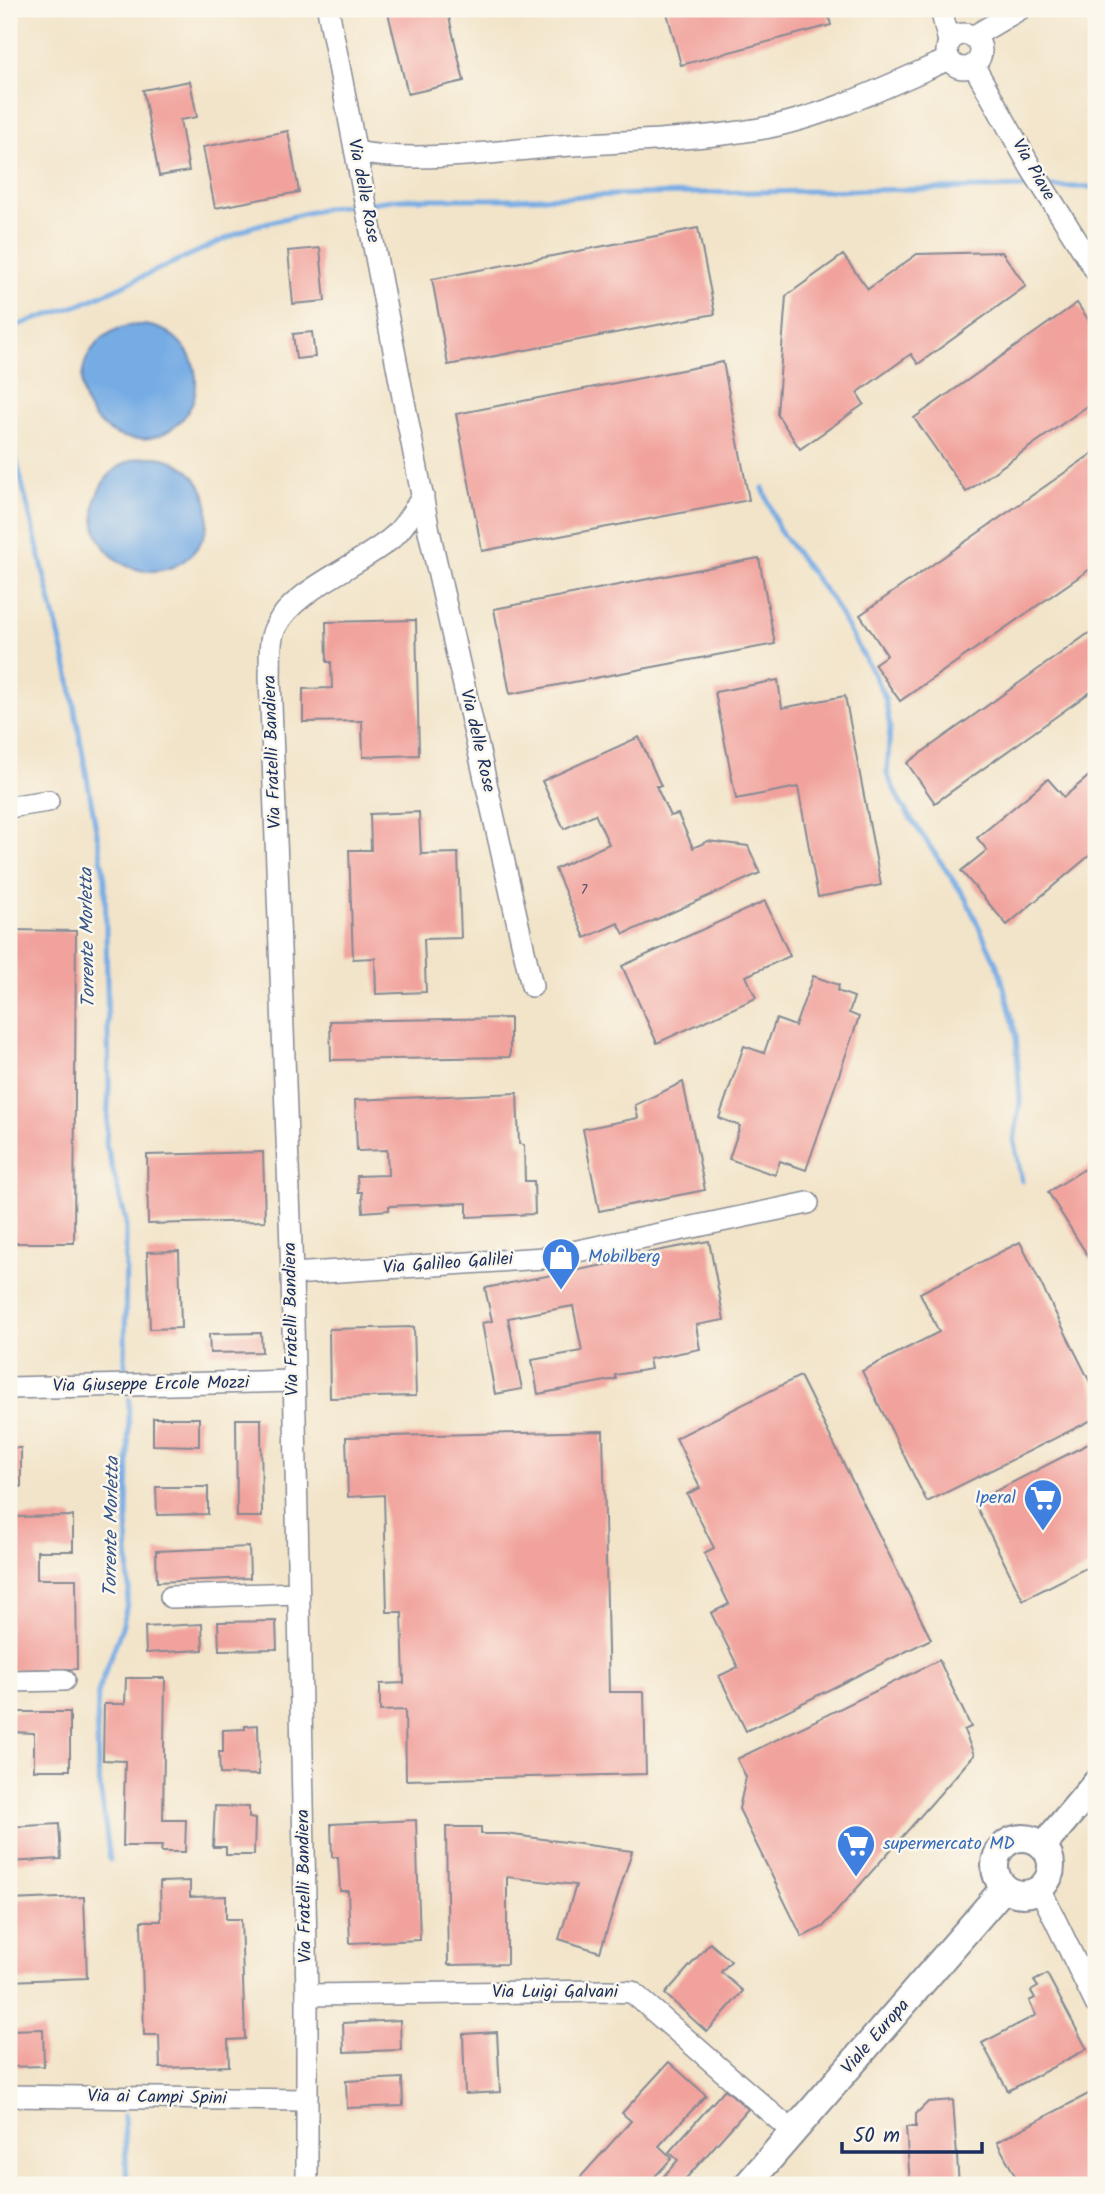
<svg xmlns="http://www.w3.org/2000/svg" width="1105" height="2194" viewBox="0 0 1105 2194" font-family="Kalam,sans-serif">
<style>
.water{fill:#76ace4;stroke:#486ea1;stroke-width:2}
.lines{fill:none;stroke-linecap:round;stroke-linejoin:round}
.stream{stroke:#76ace4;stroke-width:5}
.building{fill:#f1a29c}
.minor-casing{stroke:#868a94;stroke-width:24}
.tertiary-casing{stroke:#868a94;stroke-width:30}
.minor{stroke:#fff;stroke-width:21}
.tertiary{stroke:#fff;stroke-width:26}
.labels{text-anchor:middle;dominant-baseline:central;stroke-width:5;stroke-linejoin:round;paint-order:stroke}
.number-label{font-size:14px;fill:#504c6e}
.street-label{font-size:18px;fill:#1b2f5e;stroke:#fbf7ec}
.shop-label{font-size:18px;fill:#366cbe;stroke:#fbf7ec;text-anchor:start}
.water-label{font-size:19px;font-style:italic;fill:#365486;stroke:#fbf7ec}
</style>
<rect width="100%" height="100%" fill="#fbf7ec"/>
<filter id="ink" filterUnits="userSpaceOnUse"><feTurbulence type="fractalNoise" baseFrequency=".0143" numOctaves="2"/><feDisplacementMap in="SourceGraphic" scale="14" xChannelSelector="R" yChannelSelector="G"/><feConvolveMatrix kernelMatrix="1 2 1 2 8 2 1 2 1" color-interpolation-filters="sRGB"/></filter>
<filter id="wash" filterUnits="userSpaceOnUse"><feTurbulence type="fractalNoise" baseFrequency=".00686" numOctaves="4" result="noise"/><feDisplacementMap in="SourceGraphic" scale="28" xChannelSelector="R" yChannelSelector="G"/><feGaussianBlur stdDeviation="1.57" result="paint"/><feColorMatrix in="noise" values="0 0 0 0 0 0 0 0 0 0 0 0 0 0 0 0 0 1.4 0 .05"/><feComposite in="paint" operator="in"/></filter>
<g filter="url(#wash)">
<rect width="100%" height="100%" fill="#f2e4c9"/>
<g class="water">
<circle cx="139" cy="382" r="57"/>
<circle cx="151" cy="514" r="57"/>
</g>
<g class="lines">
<g class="stream">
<path d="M1049 187H1096"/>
<path d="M370 203 399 199H511L641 194 1035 187"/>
<path d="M9 328 82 304 254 226 327 208 360 204"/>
<path d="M9 430 69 676 105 879 109 1086 106 1144 126 1221 125 1369"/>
<path d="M763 488 779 530 832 600 873 673 885 698 890 727 887 774 901 804 966 899 1000 972 1016 1034 1020 1101 1014 1142 1022 1181"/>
<path d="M110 1860 98 1771 97 1729 98 1692 123 1624 129 1592 127 1516 129 1399"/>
<path d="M124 2115 127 2185"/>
</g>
</g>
<g id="blocks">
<g class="building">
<path d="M387 9H447L464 81 408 94Z"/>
<path d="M666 9H827L831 25 681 65Z"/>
<path d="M190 81 197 117 180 120 189 171 159 176 143 90Z"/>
<path d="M288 131 299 192 215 208 203 147Z"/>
<path d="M698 228 715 314 448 365 432 279Z"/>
<path d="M320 248 325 301 293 304 288 251Z"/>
<path d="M1002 252 1026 286 918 364 911 354 857 393 864 404 800 449 777 414 786 296 843 255 868 289 917 254Z"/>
<path d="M1077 303 1096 331V400L966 492 914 418Z"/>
<path d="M312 332 315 357 296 359 293 334Z"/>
<path d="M723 362 749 500 482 551 456 414Z"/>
<path d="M1096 451V565L900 701 874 664 887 655 860 615Z"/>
<path d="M759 558 775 644 510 694 494 609Z"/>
<path d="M416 620 419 755 363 757 362 721 303 722V689L332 688 331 662H327L326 622Z"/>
<path d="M1096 628V688L935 803 907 763Z"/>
<path d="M778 680 782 708 845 696 881 885 818 897 798 787 736 799 715 692Z"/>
<path d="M639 737 661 786H656L670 816 678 814 693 848 708 841 748 846 760 873 624 934 618 923 585 938 555 869 609 844 595 814 564 829 542 781Z"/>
<path d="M1096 770V850L1007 925 961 871 987 850 977 838 1048 779 1064 797Z"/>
<path d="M419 812 421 854 458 853 461 938 424 939 426 992 376 994 375 958 353 959 349 850H371L370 814Z"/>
<path d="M765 901 790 956 746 976 756 998 657 1043 622 966Z"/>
<path d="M9 930 76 931 74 1243H9Z"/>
<path d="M813 976 839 985 837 991 854 997 849 1013 859 1017 806 1170 780 1161 775 1175 729 1159 740 1126 719 1118 744 1046 764 1053 776 1019 795 1026Z"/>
<path d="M510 1018V1057L331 1060 330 1021Z"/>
<path d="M683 1082 705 1190 599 1211 583 1129 638 1118 635 1105Z"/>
<path d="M517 1093 519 1144 524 1145 525 1181H534L535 1214 467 1217V1203L389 1206V1210L363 1212 362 1192H358L357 1176 388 1175 387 1150 357 1151 355 1100Z"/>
<path d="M263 1152 265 1221 148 1224 147 1155Z"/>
<path d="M1096 1162V1269L1048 1192Z"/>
<path d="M709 1241 724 1320 696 1325 700 1349 649 1359 651 1369 615 1375 616 1379 538 1394 532 1360 582 1351 573 1306 508 1318 522 1389 495 1394 482 1323 492 1321 485 1288 630 1260V1256Z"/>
<path d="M1020 1242 1096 1394V1418L927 1502 862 1371 939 1332 920 1293Z"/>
<path d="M179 1251 181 1328 150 1329 147 1252Z"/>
<path d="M414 1327 416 1396 330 1398 329 1329Z"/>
<path d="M261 1333 262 1352 210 1353 209 1334Z"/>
<path d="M800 1376 931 1639 746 1731 719 1676 738 1667 711 1613 729 1604 704 1553 714 1548 687 1494 700 1488 676 1438Z"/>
<path d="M153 1418H199V1446L153 1445Z"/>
<path d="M236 1419H261L262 1517H237Z"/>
<path d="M603 1431 609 1692H644L646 1774 406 1780 405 1710 380 1711V1684L404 1683 402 1612H387L384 1495 348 1497 346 1437Z"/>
<path d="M1096 1440V1563L1023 1600 974 1502Z"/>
<rect x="9" y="1448" width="12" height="39"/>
<path d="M156 1487H208V1514L157 1515Z"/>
<path d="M73 1516V1551H37V1579H76L77 1669 9 1670V1517Z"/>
<path d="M249 1547 250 1578 157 1582 156 1551Z"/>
<path d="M276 1621 277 1649 219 1650 218 1622Z"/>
<path d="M202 1624 203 1650 146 1653 145 1627Z"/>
<path d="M939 1660 971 1727 964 1730 974 1755 823 1927 802 1937 739 1809 746 1777 737 1759Z"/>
<path d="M126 1678H165L163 1820H186L185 1852H161L162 1846H123L125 1761 103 1760 104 1704H125Z"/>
<path d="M9 1712H70V1770H34V1733L9 1732Z"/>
<path d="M258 1725 259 1775 220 1774 219 1752H223V1730L245 1729V1726Z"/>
<path d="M215 1806 249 1807V1818L255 1819 254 1855H226V1847H213Z"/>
<path d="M416 1820 420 1940 350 1943 348 1891H340L338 1857H332L331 1824Z"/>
<path d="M59 1824 61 1859 9 1862V1827Z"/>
<path d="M446 1827H481V1834H506L632 1851 600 1952 559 1939 576 1885 507 1877V1964L448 1965Z"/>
<path d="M190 1881V1897L226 1896V1919H241L245 2039 228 2040 229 2066 160 2068 159 2035H144L141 1921H161L160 1882Z"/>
<path d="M84 1897 87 1978 9 1981V1900Z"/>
<path d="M710 1943 731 1961 721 1972 743 1991 707 2032 665 1994Z"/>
<path d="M1047 1974 1087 2049 1008 2091 982 2043 1036 2015 1029 2001 1035 1998 1031 1991 1038 1987 1034 1981Z"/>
<path d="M400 2020 401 2050 344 2052 343 2023Z"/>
<path d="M43 2029 44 2066 9 2067V2030Z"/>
<path d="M497 2032 500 2092 465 2094 463 2034Z"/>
<path d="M669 2062 706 2095 659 2146 672 2158 647 2185H580L576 2182 631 2121 622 2113Z"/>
<path d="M402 2078 403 2106 347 2108 346 2081Z"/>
<path d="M725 2089 748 2109 680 2185H656L678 2160 669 2152Z"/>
<path d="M1096 2090V2185H1020L997 2142Z"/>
<path d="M953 2100 959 2185H910L906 2127H916V2114L928 2102Z"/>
</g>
</g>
</g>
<g filter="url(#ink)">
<use href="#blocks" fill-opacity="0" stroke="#868a94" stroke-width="2"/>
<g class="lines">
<g class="minor-casing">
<g id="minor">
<path d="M328 9 429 531 532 986"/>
<path d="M941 9 949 42"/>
<circle cx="964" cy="51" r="17"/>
<path d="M974 36 1020 9"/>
<path d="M974 66 1031 168 1096 271"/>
<path d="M356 152C411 163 490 153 547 147 617 141 689 141 759 129 823 118 890 85 949 59"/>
<path d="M9 807 48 801"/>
<path d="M292 1274 544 1258 808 1203"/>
<path d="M9 1388 294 1381"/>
<path d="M171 1597 298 1593"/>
<path d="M9 1681 64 1680"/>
<path d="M1040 1889 1096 2004"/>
<path d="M307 1995 606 1991 632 1992 793 2132"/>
<path d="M9 2096 306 2100"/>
<path d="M307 2185V1995L292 1274 270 676C271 661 268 642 275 628 293 589 362 565 394 536 406 525 414 509 423 496"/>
</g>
</g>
<g class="tertiary-casing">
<g id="tertiary">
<circle cx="1023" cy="1866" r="28"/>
<path d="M1043 1846 1096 1783"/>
<path d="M747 2185 1004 1888"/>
</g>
</g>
<use href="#minor" class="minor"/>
<use href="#tertiary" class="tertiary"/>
</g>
</g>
<defs>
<g id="shop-pin" transform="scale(2.0125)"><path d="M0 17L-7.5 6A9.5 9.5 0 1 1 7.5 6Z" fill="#3f7fe0" stroke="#fbf7ec"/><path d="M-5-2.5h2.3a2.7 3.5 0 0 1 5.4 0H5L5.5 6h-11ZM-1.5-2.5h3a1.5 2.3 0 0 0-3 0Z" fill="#fff"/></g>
<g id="supermarket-pin" transform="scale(2.0125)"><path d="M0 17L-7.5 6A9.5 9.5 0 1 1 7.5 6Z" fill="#3f7fe0" stroke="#fbf7ec"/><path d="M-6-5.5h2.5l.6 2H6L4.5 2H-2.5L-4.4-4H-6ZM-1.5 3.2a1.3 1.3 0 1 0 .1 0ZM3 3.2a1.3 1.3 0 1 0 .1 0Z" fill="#fff"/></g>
</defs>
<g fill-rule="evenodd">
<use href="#shop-pin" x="561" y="1257"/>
<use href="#supermarket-pin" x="1043" y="1498"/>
<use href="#supermarket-pin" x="856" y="1844"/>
</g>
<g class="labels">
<g class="number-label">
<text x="584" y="890">7</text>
</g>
<g class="street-label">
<text transform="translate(1033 170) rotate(60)">Via Piave</text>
<text transform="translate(363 191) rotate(79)">Via delle Rose</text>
<text transform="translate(477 741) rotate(77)">Via delle Rose</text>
<text transform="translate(273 752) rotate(-92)">Via Fratelli Bandiera</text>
<text transform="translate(448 1264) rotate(-4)">Via Galileo Galilei</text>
<text transform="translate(292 1319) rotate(-91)">Via Fratelli Bandiera</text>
<text transform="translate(151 1385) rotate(-1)">Via Giuseppe Ercole Mozzi</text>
<text transform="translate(305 1886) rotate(-91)">Via Fratelli Bandiera</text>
<text x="555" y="1992">Via Luigi Galvani</text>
<text transform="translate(876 2037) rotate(-49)">Viale Europa</text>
<text transform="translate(157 2098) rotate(1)">Via ai Campi Spini</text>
</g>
<g class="shop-label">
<text x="588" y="1257">Mobilberg</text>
<text x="1016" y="1498" text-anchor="end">Iperal</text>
<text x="883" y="1844">supermercato MD</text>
</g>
<g class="water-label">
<text transform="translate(88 938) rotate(-91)">Torrente Morletta</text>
<text transform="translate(112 1527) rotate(-89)">Torrente Morletta</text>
</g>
</g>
<rect width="1105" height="2194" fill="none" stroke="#fbf7ec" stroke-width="35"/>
<path d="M842 2142v10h140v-10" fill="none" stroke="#1b2f5e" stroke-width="3.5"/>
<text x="853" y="2142" font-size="21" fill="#1b2f5e" stroke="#fbf7ec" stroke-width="5" paint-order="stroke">50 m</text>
</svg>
